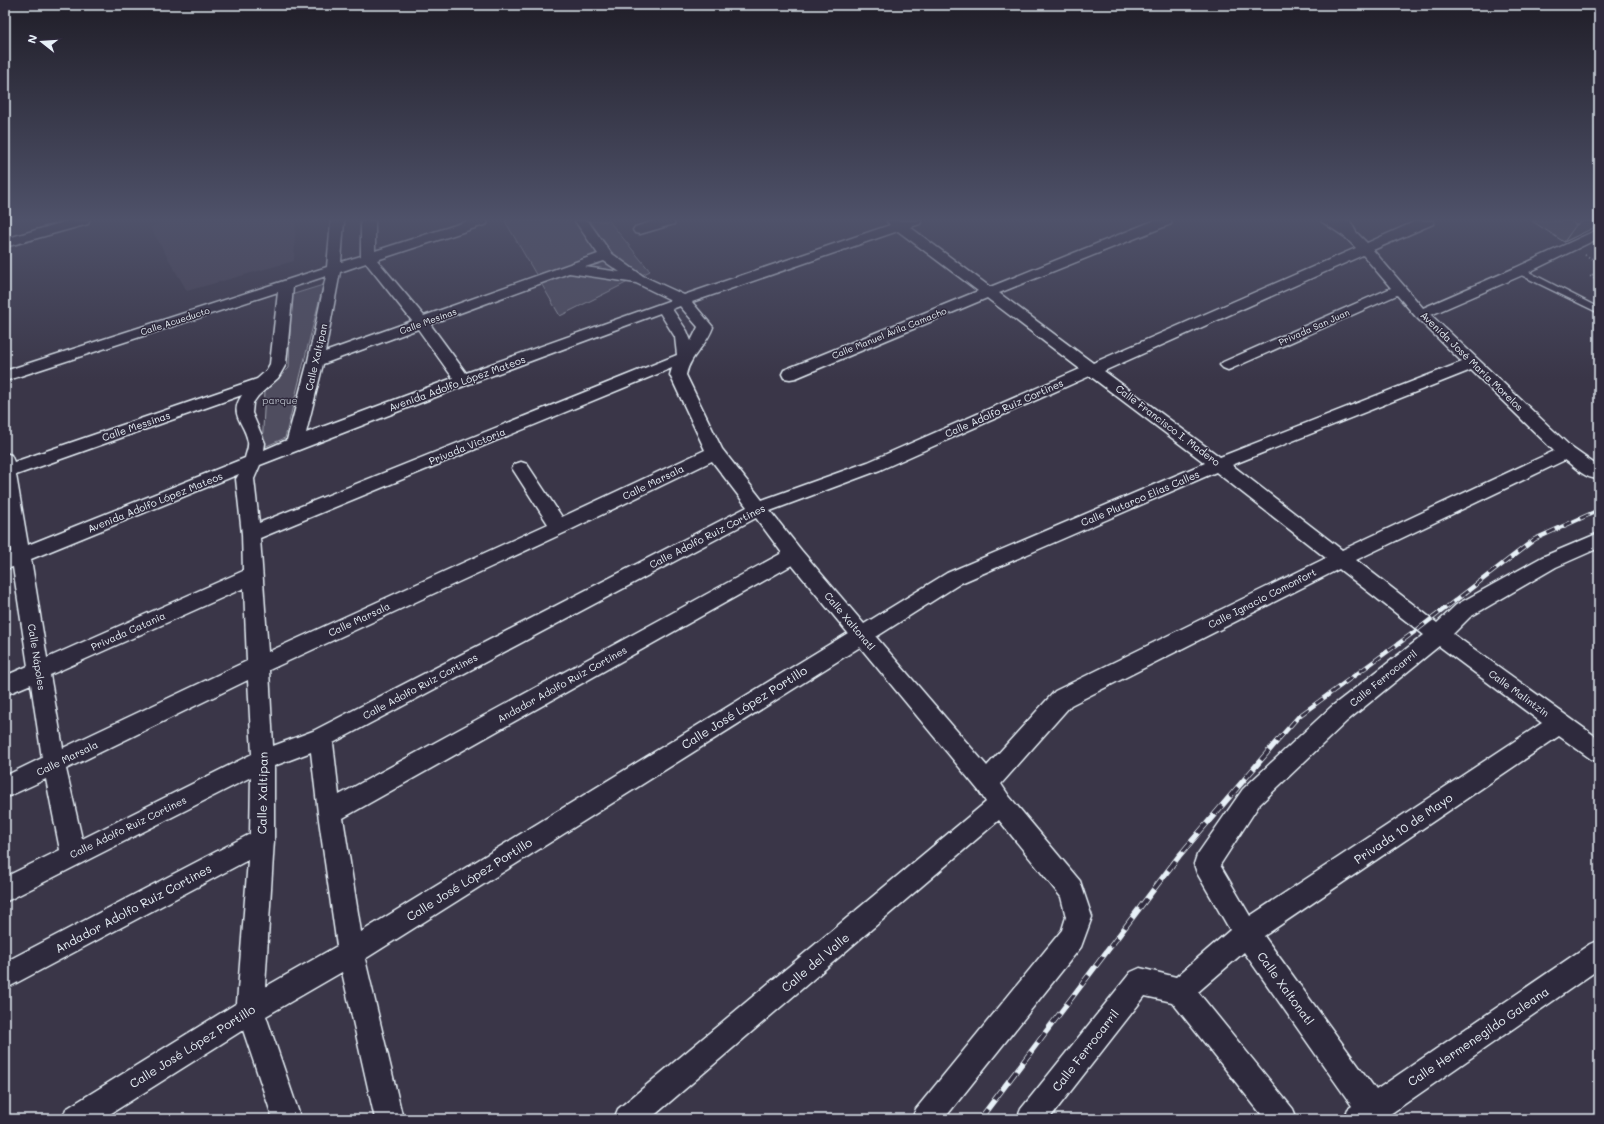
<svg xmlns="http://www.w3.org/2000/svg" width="1604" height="1124" viewBox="0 0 1604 1124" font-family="Mali,sans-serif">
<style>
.built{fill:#464354}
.green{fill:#504e5f;stroke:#9ca0ac}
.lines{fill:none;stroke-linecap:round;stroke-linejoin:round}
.service-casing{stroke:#e8f1f8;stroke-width:3}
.minor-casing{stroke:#e8f1f8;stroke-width:3}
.path{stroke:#e8f1f8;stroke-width:2;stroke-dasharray:1 2.5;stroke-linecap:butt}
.service{fill:#2f2a3d;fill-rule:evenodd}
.minor{fill:#2f2a3d;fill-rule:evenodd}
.rail-far1-casing{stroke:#e8f1f8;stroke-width:4.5}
.rail-casing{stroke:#e8f1f8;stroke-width:5.5}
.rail-far1{stroke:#2f2a3d;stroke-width:3;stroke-dasharray:9;stroke-linecap:butt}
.rail{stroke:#2f2a3d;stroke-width:4;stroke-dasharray:12;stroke-linecap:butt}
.wall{fill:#555361;stroke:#e8f1f8}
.shaded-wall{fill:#45444f;stroke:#e8f1f8}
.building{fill:#636171;stroke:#e8f1f8}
.labels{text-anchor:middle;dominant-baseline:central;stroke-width:3;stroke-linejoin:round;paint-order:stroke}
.far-street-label{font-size:9px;fill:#e8f1f8;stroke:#2f2a3d}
.street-label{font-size:10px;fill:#e8f1f8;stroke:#2f2a3d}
.park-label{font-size:10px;fill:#b3b8c2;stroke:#2f2a3d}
.near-street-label{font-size:12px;fill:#e8f1f8;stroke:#2f2a3d}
</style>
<rect width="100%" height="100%" fill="#3a3648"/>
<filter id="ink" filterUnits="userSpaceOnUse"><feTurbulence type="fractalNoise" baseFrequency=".025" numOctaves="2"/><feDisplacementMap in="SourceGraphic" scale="8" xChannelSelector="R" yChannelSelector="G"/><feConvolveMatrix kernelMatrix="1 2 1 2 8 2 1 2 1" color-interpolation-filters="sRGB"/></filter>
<g filter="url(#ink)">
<path class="built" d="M169 221H296L294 261 187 291 150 227Z"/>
<g class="green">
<path d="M505 221H609L650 271 560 316Z"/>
<path d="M323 285 285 438 262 448 265 391 289 368 291 295Z"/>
</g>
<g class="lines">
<g class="service-casing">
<path id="service" d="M1517 269H1523L1599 308V313L1517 273Z"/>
</g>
<g class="minor-casing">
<g id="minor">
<path d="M67 221H89L88 224 5 247V239Z"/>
<path d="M331 221H344L341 262 361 256V221H375V251L468 221H488L487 224 377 260 424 316 598 254 575 221H588L611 253 643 276 684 295 890 225 887 221H921L920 224 910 227 990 287 1153 221H1172L1171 224 999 293 1093 363 1356 248 1345 237 1321 221H1350L1356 232 1367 243 1416 221H1434L1433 224 1373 250 1423 308 1515 268 1599 229V238L1525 274 1431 315 1572 448 1599 467V478C1587 481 1574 466 1565 460L1356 560 1437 623 1456 605 1542 557 1599 533V548L1556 567 1470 617 1453 634 1599 739V762L1591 759 1559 736 1264 936 1376 1090 1590 944 1599 940V969L1383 1119H1344L1348 1109 1352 1106 1244 952 1198 992 1293 1109 1297 1119H1265L1172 1002 1145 996 1049 1119H1017L1021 1109 1131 972 1140 968 1176 977 1230 930 1197 873 1194 864 1197 855 1243 789 1331 707 1424 635 1339 569 1071 705 1001 784 1009 796 1080 881 1092 917 1081 947 944 1119H912L916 1109 1062 930 1066 917 1061 897 999 820 650 1119H614L618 1109 986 802 979 791 860 647 365 959 403 1119H375L342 972 266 1016 301 1119H273L243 1030 102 1119H62L66 1109 237 1003 248 860 5 989V962L250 834 251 777 5 902V877L60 850 46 779 5 798V776L42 758 31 684 5 695V676L28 666 13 567 5 569V554L11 552 5 516V453L11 455 14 462 257 379 266 371 270 364 278 292 5 381V371L327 267ZM898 231 978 291 784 370 782 374 784 378 790 379 796 378 987 298 1080 369 868 462 762 500 722 449 686 375C690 355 706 347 713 327L692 302ZM1363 255 1391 288 1223 362 1220 365 1223 368 1228 370 1233 368 1397 295 1416 317 1462 362 1220 457 1104 371ZM604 261 620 272 585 267ZM366 263 412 321 325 352 340 272ZM569 273 636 283 671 300 466 373 430 324ZM326 276 308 361 287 440 264 450 265 443 252 413 253 403 258 396 278 378 286 364 293 287ZM680 306 698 327 691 341 687 331 672 309ZM660 313 675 337 677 355 259 523 254 479 260 465 469 384ZM418 329 453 378 306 433 323 364ZM672 368 670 375 705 450 562 517 527 464 521 462 515 464 512 468 548 524 268 652 260 538ZM1471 370 1554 451 1342 550 1232 465ZM1090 376 1205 463 947 573 864 624 801 550 770 511 880 470ZM242 395C228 416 245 422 248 442 249 447 246 453 245 458L28 545 16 475ZM712 461 747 507 313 731 273 746 269 670 566 532ZM1216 472 1326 558 1055 691 987 766 876 637 961 583ZM239 474 236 479 242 534 243 571 47 658 31 559ZM756 518 782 553 339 795 333 743ZM792 565 848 633 361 932 343 818ZM244 588 247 661 63 748 50 675ZM1439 646 1542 723 1250 916 1220 865 1259 805 1347 721ZM248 680 252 754 82 839 66 769ZM311 752 318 813 337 946 265 987 274 840V766Z"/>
<path d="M654 221H675L674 224 640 234 635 233 633 230 635 227Z"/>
</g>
</g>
<g class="path">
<path d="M1585 255 1599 262"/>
<path d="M1599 271 1590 276 1599 281"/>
</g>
<use href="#service" class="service"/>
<use href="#minor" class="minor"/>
<g class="rail-far1-casing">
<path id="rail-far1" d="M1277 741 1299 716 1417 630 1535 539 1599 510"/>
</g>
<g class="rail-casing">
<path id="rail" d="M980 1119 1179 856 1278 740"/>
</g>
<use href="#rail-far1" class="rail-far1"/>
<use href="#rail" class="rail"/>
</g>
<path class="wall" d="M1532 221H1599V225L1564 242Z"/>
<path class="shaded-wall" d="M1584 221H1599V225L1564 242 1576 225Z"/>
<path class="building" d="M1570 221H1584L1576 225Z"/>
</g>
<linearGradient id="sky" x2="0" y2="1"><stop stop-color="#201e28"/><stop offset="0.58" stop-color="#4f526a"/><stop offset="1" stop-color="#4f526a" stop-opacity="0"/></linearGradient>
<rect width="1604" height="379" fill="url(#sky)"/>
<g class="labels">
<g class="far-street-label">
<text transform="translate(175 321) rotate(-18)">Calle Acueducto</text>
<text transform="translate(428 321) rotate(-20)">Calle Mesinas</text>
<text transform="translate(1314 327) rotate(-24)">Privada San Juan</text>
<text transform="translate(889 333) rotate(-22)">Calle Manuel Ávila Camacho</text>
</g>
<g class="street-label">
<text transform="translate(316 357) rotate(-77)">Calle Xaltipan</text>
<text transform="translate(1472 361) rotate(44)">Avenida José María Morelos</text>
<text transform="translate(457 383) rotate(-20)">Avenida Adolfo López Mateos</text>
<text transform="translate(1004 408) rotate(-24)">Calle Adolfo Ruiz Cortines</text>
<text transform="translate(1168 425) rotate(37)">Calle Francisco I. Madero</text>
<text transform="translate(136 426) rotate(-19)">Calle Messinas</text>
<text transform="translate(467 446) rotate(-22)">Privada Victoria</text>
<text transform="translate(653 482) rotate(-26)">Calle Marsala</text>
<text transform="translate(1140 498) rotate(-23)">Calle Plutarco Elías Calles</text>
<text transform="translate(155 502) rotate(-22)">Avenida Adolfo López Mateos</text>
<text transform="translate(707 536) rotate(-27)">Calle Adolfo Ruiz Cortines</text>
<text transform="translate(1262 598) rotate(-27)">Calle Ignacio Comonfort</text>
<text transform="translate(359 619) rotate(-25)">Calle Marsala</text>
<text transform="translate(850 621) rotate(50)">Calle Xaltonatl</text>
<text transform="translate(128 631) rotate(-24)">Privada Catania</text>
<text transform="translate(37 657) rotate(81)">Calle Nápoles</text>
<text transform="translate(1383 678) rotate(-39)">Calle Ferrocarril</text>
<text transform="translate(562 684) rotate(-29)">Andador Adolfo Ruiz Cortines</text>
<text transform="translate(420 686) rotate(-28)">Calle Adolfo Ruiz Cortines</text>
<text transform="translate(1519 693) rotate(36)">Calle Malintzin</text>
<text transform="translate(67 758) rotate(-26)">Calle Marsala</text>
<text transform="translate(128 827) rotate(-26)">Calle Adolfo Ruiz Cortines</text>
</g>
<g class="park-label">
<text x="280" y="400">parque</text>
</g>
<g class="near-street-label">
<text transform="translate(744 707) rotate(-32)">Calle José López Portillo</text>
<text transform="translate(262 793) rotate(-89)">Calle Xaltipan</text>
<text transform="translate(1403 828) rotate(-34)">Privada 10 de Mayo</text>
<text transform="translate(469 879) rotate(-32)">Calle José López Portillo</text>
<text transform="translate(133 908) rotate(-28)">Andador Adolfo Ruiz Cortines</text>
<text transform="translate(815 962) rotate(-40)">Calle del Valle</text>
<text transform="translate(1286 988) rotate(54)">Calle Xaltonatl</text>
<text transform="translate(1478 1036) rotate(-34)">Calle Hermenegildo Galeana</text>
<text transform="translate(192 1046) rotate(-32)">Calle José López Portillo</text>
<text transform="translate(1085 1050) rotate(-52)">Calle Ferrocarril</text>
</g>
</g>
<rect width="1604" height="1124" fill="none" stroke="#2f2a3d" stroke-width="20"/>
<rect x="10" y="10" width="1584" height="1104" fill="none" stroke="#e8f1f8" stroke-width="1.5" filter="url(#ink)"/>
<g transform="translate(42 42) rotate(287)" stroke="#2f2a3d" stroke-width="3" paint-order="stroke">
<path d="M0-3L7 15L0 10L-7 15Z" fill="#e8f1f8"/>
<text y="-6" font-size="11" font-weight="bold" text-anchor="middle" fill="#e8f1f8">N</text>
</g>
</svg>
